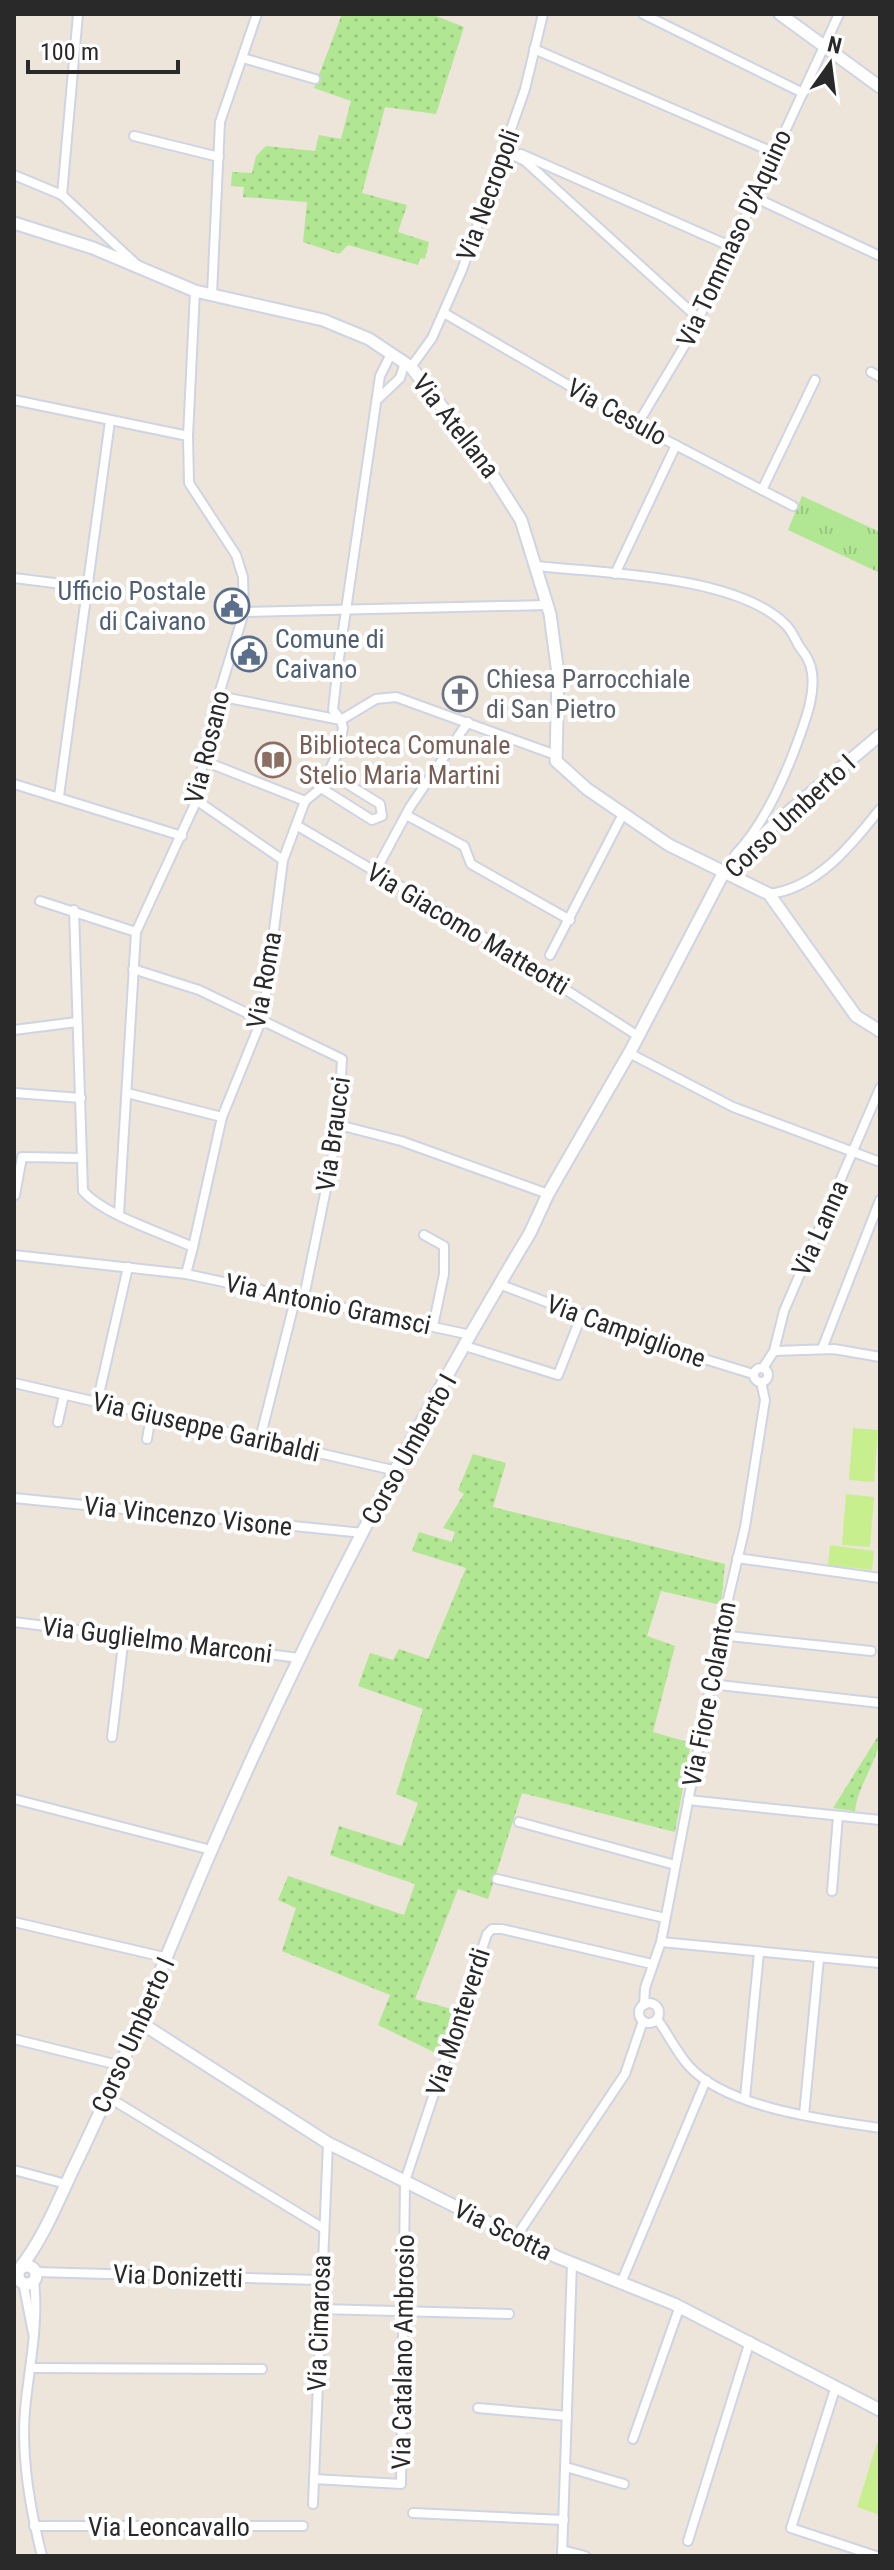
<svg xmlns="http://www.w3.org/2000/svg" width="894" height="2570" viewBox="0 0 894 2570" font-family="'Roboto Condensed',sans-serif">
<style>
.grass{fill:url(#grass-dots)}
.park{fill:url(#park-tufts)}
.pitch{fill:#c8ef8e}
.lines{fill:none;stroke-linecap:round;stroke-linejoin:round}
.street-casing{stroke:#cfd4e3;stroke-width:12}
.secondary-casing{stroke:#cfd4e3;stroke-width:15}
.street{stroke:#fff;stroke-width:8}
.secondary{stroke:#fff;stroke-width:11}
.labels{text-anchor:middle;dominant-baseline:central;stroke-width:8;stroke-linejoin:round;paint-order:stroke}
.street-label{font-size:26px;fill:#292929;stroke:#fff}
.service-label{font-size:26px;fill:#4e5e75;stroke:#fff;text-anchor:end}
.worship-label{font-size:26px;fill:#5b616d;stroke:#fff;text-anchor:start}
.education-label{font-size:26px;fill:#785e54;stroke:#fff;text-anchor:start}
</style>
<defs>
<pattern id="grass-dots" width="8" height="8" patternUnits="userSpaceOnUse" patternTransform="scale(2)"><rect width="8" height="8" fill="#b1e793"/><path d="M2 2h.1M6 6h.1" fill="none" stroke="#98c67f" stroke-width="1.8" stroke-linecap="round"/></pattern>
<pattern id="park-tufts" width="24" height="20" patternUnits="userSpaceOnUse" patternTransform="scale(2)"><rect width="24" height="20" fill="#b1e793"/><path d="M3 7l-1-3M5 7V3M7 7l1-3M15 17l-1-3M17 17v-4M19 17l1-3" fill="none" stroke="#98c67f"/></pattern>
</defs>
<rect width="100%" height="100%" fill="#ede4da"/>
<g class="grass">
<path d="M342 14H431L464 27 436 114 385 107 362 193 407 205 398 232 429 242 425 259 420 258 418 265 348 245 339 254 303 242 307 202 243 197 244 187 231 186 232 172 252 173 256 156 266 146 315 151 319 135 341 139 351 101 314 88Z"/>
<path d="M473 1454 506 1463 493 1507 725 1564 721 1605 661 1591 647 1636 675 1646 653 1732 691 1743 675 1832 522 1793 488 1899 458 1889 415 1999 455 2010 442 2056 378 2025 390 1995 282 1951 296 1908 278 1900 288 1876 404 1915 415 1884 330 1855 339 1826 402 1846 418 1803 396 1794 423 1709 358 1686 370 1653 393 1660 399 1649 428 1659 466 1568 412 1551 419 1532 452 1542 455 1532 443 1528 464 1494 458 1490Z"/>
<path d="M880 1733C880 1760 858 1783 855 1811L833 1808Z"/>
</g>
<path class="park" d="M802 496 880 532V573L788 530Z"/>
<g class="pitch">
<path d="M853 1428 878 1430 874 1482 849 1480Z"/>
<path d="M846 1494 874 1497 870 1547 842 1545Z"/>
<path d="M830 1545 874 1551 872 1570 828 1565Z"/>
<path d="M877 2443 880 2444V2515L857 2507Z"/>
</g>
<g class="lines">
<g class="street-casing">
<g id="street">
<path d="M643 14 803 93"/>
<path d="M534 49 775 153"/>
<path d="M243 58 315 79"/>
<path d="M134 136 219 157"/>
<path d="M505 151 525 161 699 319"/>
<path d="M521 154 732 247"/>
<path d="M14 175 62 195 136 264"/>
<path d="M62 195 78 14"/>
<path d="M756 198 880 256"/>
<path d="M212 294 220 122 257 14"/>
<path d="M444 313 637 425 793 506"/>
<path d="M411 367 432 338 462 270 525 89 543 14"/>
<path d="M871 372 880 377"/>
<path d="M379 398 400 378 405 363"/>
<path d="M14 400 188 436"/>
<path d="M637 425 692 333 839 14"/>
<path d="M762 490 815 380"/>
<path d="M535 566C602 573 737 575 786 625 792 631 795 639 799 646 805 654 811 662 812 673 815 695 806 718 799 738 785 777 763 826 735 855"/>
<path d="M615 574 676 445"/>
<path d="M14 578 86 587"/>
<path d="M244 612 547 605"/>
<path d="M218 696 341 720 376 699 396 697 553 754"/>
<path d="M341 720 333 710 338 665 380 376 391 354"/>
<path d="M204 761 305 801"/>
<path d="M14 784 182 836"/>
<path d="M321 788 372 820 382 816 380 804 328 772"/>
<path d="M59 796 110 421"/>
<path d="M196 800 283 860"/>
<path d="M406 815 464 846 471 864 570 920"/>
<path d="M296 825 446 913 638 1036"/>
<path d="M375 872 410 807 468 722"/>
<path d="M769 894C817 888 851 846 880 809"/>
<path d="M40 901 136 932"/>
<path d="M74 910 83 1191C104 1215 162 1233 193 1247L186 1274"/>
<path d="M550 955 623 814"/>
<path d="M133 969 199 990 342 1059 338 1130 304 1297"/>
<path d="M14 1030 77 1022"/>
<path d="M629 1053 733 1107 880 1162"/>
<path d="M14 1093 81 1098"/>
<path d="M127 1093 222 1117"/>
<path d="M339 1125 401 1141 548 1194"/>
<path d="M15 1195 22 1157 81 1158"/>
<path d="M119 1214 136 932 195 804 212 717 244 612 243 577 236 555 189 483 188 436 195 291"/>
<path d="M424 1235 444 1246V1274L433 1326"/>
<path d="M193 1247 222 1117 263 1016 283 860 305 801 321 788 338 752 343 728 341 720"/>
<path d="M14 1255 186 1274 471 1335"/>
<path d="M499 1284 662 1346 753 1374"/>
<path d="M465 1346 558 1375 582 1314"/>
<path d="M822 1349 880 1200"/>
<path d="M774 1351 834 1349 880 1357"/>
<circle cx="761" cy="1375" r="7"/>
<path d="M763 1368 774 1351 784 1311 880 1088"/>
<path d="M14 1383 397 1471"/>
<path d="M97 1403 128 1267"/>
<path d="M58 1422 64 1395"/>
<path d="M147 1439 151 1416"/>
<path d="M260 1439 296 1296"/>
<path d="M14 1498 363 1533"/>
<path d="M737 1558 880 1578"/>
<path d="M14 1622 299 1658"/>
<path d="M720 1635 871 1651"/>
<path d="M710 1684 880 1703"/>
<path d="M112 1737 124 1636"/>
<path d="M14 1799 211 1850"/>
<path d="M688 1800 880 1820"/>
<path d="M519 1822 675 1865"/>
<path d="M497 1879 665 1918"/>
<path d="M832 1891 838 1816"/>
<path d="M14 1922 168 1958"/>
<path d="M661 1942 880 1963"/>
<circle cx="649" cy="2013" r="10"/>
<path d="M644 2005 645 1988 661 1942 722 1625 745 1527 765 1400 761 1382"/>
<path d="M657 2019C668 2034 676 2051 688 2065 725 2108 826 2120 880 2128"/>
<path d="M14 2039 122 2066"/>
<path d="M108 2097 323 2228"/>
<path d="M745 2098 759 1952"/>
<path d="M804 2115 819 1958"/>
<path d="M14 2170 66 2184"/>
<path d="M516 2237 625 2074 643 2021"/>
<path d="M36 2272 320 2280"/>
<path d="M34 2281C39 2324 29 2367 25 2410 21 2458 30 2509 42 2556"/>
<path d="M23 2282 33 2333"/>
<path d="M621 2283 706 2080"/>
<path d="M320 2309 509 2314"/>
<path d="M32 2368 262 2369"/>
<path d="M836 2386 791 2528 876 2556"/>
<path d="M478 2408 567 2416"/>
<path d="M633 2439 680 2306"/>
<path d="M566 2467 624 2484"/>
<path d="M314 2479 401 2484 405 2181 487 1934 492 1929H502L652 1964"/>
<path d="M313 2504 328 2143"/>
<path d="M413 2513 564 2520"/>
<path d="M34 2526H303"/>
<path d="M688 2541 750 2341"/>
<path d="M562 2550 585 2556"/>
<path d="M562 2556 572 2263"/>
</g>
</g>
<g class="secondary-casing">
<g id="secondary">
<path d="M780 14 880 87"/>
<path d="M14 223 93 248 195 291 323 320 369 339 411 367 481 457 521 520 550 614 558 674 556 761 587 789 669 845 769 894 856 1016 880 1031"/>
<path d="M141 2023 328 2143 557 2257 674 2304 880 2410"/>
<circle cx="27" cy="2275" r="9"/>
<path d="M20 2268C45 2236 59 2198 77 2161 126 2060 166 1955 211 1851 303 1638 411 1431 530 1233L548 1194 631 1050 724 872 780 819 880 735"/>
</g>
</g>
<use href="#street" class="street"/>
<use href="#secondary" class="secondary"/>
</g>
<defs>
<g id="civic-ring" transform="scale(1.8)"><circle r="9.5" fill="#fff" stroke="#5c6f8a" stroke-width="1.5"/><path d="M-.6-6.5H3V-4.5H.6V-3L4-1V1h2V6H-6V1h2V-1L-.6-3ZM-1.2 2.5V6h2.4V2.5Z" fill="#5c6f8a"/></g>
<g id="church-ring" transform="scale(1.8)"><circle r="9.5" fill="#fff" stroke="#6b7280" stroke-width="1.5"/><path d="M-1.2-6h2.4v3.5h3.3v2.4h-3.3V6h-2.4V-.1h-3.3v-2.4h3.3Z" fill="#6b7280"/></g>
<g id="library-ring" transform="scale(1.8)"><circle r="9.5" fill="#fff" stroke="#8d6e63" stroke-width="1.5"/><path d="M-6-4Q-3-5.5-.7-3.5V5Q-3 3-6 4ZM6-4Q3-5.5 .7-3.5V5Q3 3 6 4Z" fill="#8d6e63"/></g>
</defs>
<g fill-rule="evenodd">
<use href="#civic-ring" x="232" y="606"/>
<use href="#civic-ring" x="249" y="654"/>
<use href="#church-ring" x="460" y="694"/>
<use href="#library-ring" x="273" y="760"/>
</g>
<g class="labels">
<g class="street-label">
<text transform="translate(488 195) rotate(-70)">Via Necropoli</text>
<text transform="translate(734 238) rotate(-65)">Via Tommaso D'Aquino</text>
<text transform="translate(617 412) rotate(29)">Via Cesulo</text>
<text transform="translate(456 426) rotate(52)">Via Atellana</text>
<text transform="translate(207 747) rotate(-76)">Via Rosano</text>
<text transform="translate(790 816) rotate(-43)">Corso Umberto I</text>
<text transform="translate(468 929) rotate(31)">Via Giacomo Matteotti</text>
<text transform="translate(264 980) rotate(-80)">Via Roma</text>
<text transform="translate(333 1134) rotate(-82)">Via Braucci</text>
<text transform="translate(820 1228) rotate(-66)">Via Lanna</text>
<text transform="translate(328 1304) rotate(12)">Via Antonio Gramsci</text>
<text transform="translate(626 1331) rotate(20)">Via Campiglione</text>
<text transform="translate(206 1427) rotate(13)">Via Giuseppe Garibaldi</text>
<text transform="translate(409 1449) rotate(-61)">Corso Umberto I</text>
<text transform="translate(188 1516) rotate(6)">Via Vincenzo Visone</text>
<text transform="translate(157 1640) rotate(7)">Via Guglielmo Marconi</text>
<text transform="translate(709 1694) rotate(-79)">Via Fiore Colanton</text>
<text transform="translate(458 2022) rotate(-72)">Via Monteverdi</text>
<text transform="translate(133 2035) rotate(-66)">Corso Umberto I</text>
<text transform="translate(503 2230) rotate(26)">Via Scotta</text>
<text transform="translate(178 2276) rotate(2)">Via Donizetti</text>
<text transform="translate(319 2323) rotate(-88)">Via Cimarosa</text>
<text transform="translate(403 2352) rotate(-89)">Via Catalano Ambrosio</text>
<text x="169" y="2527">Via Leoncavallo</text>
</g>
<g class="service-label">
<text x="206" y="591">Ufficio Postale<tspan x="206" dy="30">di Caivano</tspan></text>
<text x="275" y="639" text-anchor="start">Comune di<tspan x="275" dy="30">Caivano</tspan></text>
</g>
<g class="worship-label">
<text x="486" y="679">Chiesa Parrocchiale<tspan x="486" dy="30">di San Pietro</tspan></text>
</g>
<g class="education-label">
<text x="299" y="745">Biblioteca Comunale<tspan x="299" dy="30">Stelio Maria Martini</tspan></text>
</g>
</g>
<rect width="894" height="2570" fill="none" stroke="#292929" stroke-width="32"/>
<g transform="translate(830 64) rotate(14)" stroke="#ffffff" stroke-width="6" paint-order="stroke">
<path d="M0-6L14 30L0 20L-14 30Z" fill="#292929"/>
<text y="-12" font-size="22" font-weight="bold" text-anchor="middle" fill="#292929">N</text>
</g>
<path d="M28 60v12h150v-12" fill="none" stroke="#292929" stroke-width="4"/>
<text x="40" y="60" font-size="24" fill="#292929" stroke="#ffffff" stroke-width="6" paint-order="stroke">100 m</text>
</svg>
